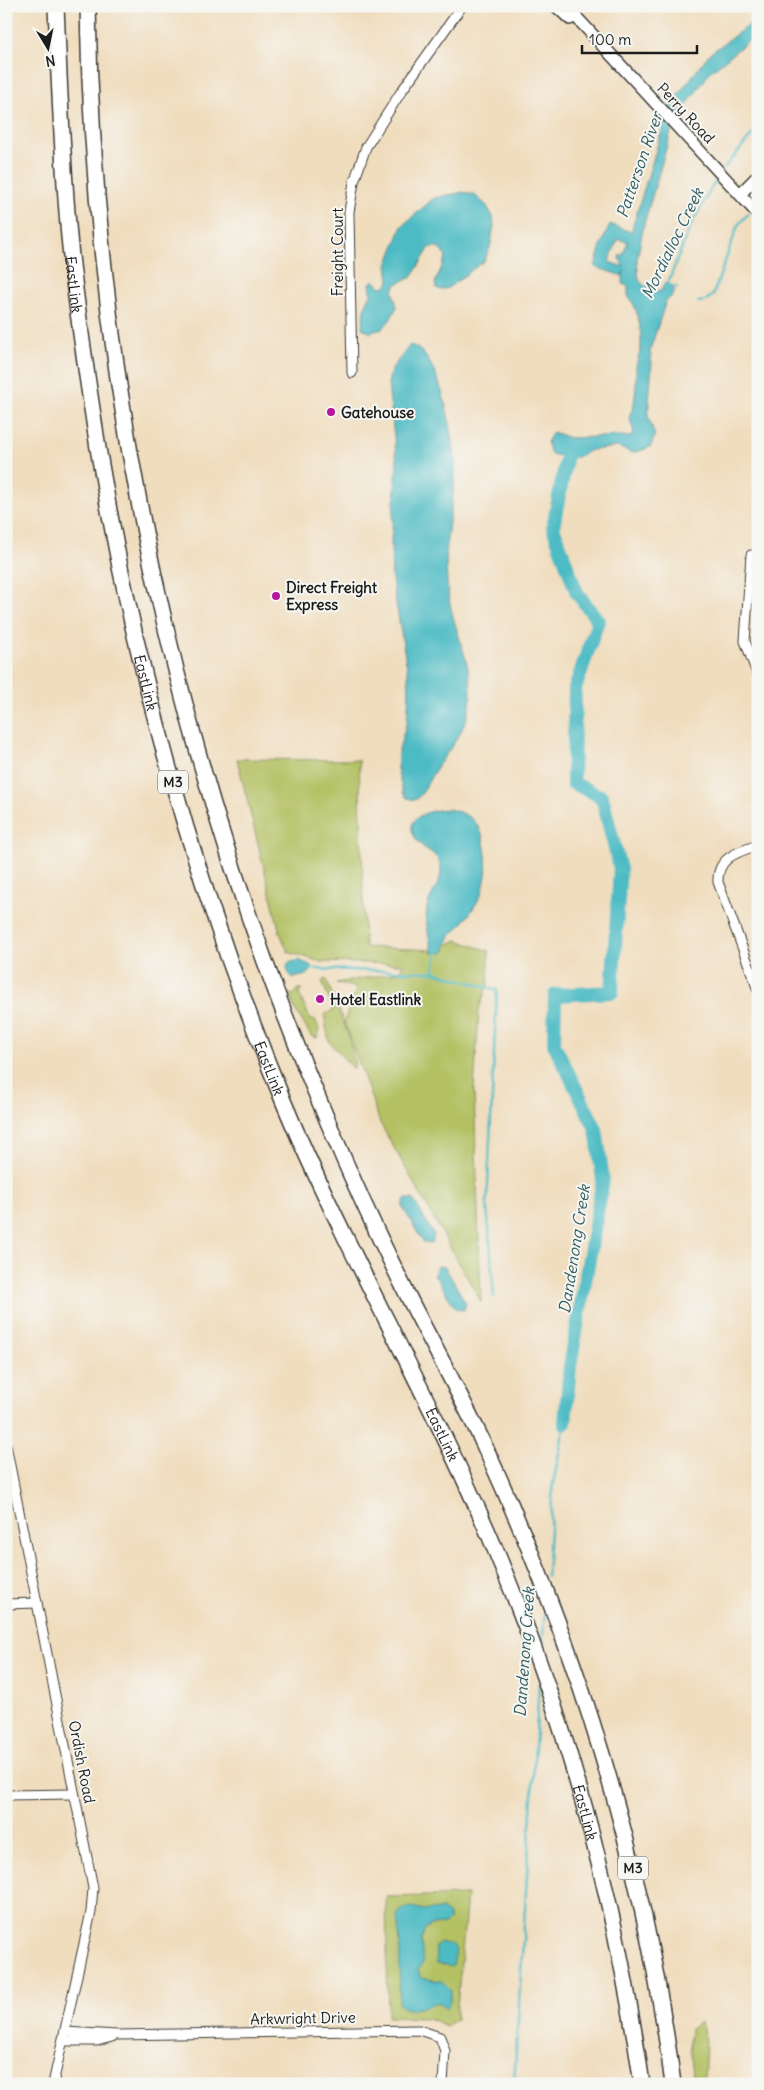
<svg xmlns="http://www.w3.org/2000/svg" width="764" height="2090" viewBox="0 0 764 2090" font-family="Delius,sans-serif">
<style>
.green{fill:#b3c163;stroke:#686e40}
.water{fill:#4dbbc4;stroke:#346c70;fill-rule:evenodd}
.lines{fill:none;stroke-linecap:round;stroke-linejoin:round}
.stream{stroke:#4dbbc4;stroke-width:2.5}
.river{stroke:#4dbbc4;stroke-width:14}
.street-casing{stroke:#3c3934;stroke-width:11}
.secondary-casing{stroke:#3c3934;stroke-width:14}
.highway-casing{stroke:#3c3934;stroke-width:18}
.street{stroke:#fff;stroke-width:9}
.secondary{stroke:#fff;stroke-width:11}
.highway{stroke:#fff;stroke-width:15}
.poi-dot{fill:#b5179e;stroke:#f6f6f2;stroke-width:2}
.labels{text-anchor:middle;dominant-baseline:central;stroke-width:4;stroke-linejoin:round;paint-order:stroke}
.shield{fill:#f6f6f2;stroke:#5d5d5c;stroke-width:1}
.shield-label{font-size:14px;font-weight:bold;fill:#1c1c1c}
.street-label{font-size:15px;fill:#1c1c1c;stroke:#f6f6f2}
.poi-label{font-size:15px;font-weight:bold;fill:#1c1c1c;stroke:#f6f6f2;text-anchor:start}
.water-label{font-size:16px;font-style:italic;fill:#305c5f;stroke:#f6f6f2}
</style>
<rect width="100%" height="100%" fill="#f6f6f2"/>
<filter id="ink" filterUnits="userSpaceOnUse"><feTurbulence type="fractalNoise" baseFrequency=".02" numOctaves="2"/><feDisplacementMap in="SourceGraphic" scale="10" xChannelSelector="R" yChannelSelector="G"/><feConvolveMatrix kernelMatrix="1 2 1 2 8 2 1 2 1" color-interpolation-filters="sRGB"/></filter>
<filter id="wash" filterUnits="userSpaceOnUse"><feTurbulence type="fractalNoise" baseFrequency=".0096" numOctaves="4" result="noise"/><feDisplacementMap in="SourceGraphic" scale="20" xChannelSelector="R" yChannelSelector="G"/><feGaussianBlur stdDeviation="1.12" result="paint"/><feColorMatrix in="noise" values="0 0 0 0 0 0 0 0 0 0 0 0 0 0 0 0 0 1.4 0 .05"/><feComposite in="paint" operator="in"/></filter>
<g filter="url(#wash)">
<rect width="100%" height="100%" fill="#f0ddbe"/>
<g class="green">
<path d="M237 759 359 760 365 947 435 950 457 940 489 951 488 984 479 1009 474 1091 481 1302 380 1123 344 1021 357 988 336 983 400 972 403 964 321 962 288 952 280 933Z"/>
<path d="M326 979C334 1000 357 1048 354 1069L329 1042 324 1015 333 1010 322 981Z"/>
<path d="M298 989H302L299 994 311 1021 315 1019 319 1029 317 1038 311 1036 292 1004V998L289 997 288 993 294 995Z"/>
<path d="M467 1895 456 2019 446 2026 428 2018 388 2017 386 1897Z"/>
<path d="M701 2022 706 2040 704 2084H694L689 2040 690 2029Z"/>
</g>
<g class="water">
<path d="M758 12V33L710 72 679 116 671 132 644 224 637 260 639 280 645 286 660 292 665 283 675 290 671 297 666 301 650 350 652 363 648 416 655 436 651 446 643 450 632 453 618 447 591 450 577 457 551 455 547 442 553 432 570 438 620 436 631 437 634 432 629 417C636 404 636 386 636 371 635 362 641 353 641 344 641 329 638 307 628 296V286L622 284 624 271 622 276 595 267 601 245 610 224 631 232 669 107 709 54 749 25ZM618 239 628 242 622 256 620 255 619 258 624 267 609 262Z"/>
<path d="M463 192 475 195 487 206 493 217 494 226 490 248 484 261 448 288 441 290 436 288 435 283 446 257 438 247H430L412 277 396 284 393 291 397 307 390 320 381 330H374L371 333 362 328 364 309 371 294 370 283 374 280 380 287 386 286 389 281 387 265 402 226 434 198Z"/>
<path d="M410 345C440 351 454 437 455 463 456 481 452 498 450 516 446 541 445 566 448 591 452 629 476 668 470 706 465 733 448 750 434 772 428 781 424 794 415 800L407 798 403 793 397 769 398 753 407 721 409 692 408 674 392 580 391 542 397 463 388 384 391 370Z"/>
<path d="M448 809C468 813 480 821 484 842 491 878 484 897 461 925 450 938 448 935 444 953H432C430 937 424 924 427 908 429 895 440 885 441 872 441 867 440 861 436 857 432 851 424 849 419 843 398 818 428 810 448 809Z"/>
<path d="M299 960 310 965 313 969 307 975 293 978C288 973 286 970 288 963Z"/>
<path d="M405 1199H413L434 1235 432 1243 423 1242 402 1206Z"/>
<path d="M437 1266 445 1267 466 1303 464 1310 456 1309 434 1274Z"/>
<path d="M410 1907 425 1910 442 1909 449 1915V1920L445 1924 431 1925 425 1929 421 1941 423 1963 418 1970 421 1978 441 1981 451 1991 450 2001 446 2009 438 2002C428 2005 407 2015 399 2004L400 1945 397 1916 401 1910Z"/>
<path d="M440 1942 452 1945 456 1950 453 1966 451 1967 446 1965 437 1964 435 1947Z"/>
</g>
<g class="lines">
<g class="stream">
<path d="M725 167 758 128"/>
<path d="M668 285 677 287"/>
<path d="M666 288 690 227 717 178"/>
<path d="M698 302 705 301 713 295 738 225 748 214"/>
<path d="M313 969 434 972 497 990 487 1204 494 1297"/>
<path d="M434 971 437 953"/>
<path d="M547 1576 553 1484 565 1423"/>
<path d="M542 1651 545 1606"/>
<path d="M514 2084 539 1684"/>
</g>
<path class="river" d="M565 1423 570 1366 603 1180 596 1129 554 1044 555 995 612 992 620 869 602 797 573 783 575 689 598 621 577 593 553 527 568 450 579 449"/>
</g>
</g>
<g filter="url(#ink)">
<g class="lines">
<g class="street-casing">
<g id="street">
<path d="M352 373 349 212 354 182 366 147 401 92 462 6"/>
<path d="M751 555 745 641 758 676"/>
<path d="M758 845C738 852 717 857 718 882L758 990"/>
<path d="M6 1445 93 1888 91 1912 53 2084"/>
<path d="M6 1604 37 1603"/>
<path d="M6 1795 74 1794"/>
<path d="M65 2032 117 2035 419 2030 440 2037 445 2051 443 2084"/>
<path d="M63 2041H97L112 2037"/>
</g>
</g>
<g class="secondary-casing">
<g id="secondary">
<path d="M556 6 570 19"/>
<path d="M566 6 758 214"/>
<path d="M741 193 758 176"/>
</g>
</g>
<g class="highway-casing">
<g id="highway">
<path id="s1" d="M56 6C59 79 62 152 68 225 72 275 80 326 87 376 122 625 188 870 284 1103 346 1251 427 1390 490 1537 565 1712 615 1896 642 2084"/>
<path d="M88 6C93 387 179 772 328 1122 353 1182 381 1242 410 1300 435 1349 462 1397 485 1447 578 1649 644 1862 673 2084"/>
</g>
</g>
<use href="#street" class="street"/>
<use href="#secondary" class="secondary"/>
<use href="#highway" class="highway"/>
</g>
</g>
<g class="poi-dot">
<circle cx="331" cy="412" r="5"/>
<circle cx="276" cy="596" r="5"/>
<circle cx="320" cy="999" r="5"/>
</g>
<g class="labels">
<g class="shield">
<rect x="158" y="770.5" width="30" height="23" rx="4"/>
<rect x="618" y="1856.5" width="30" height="23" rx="4"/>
</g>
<g class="shield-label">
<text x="173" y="782">M3</text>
<text x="633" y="1868">M3</text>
</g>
<g class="street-label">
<text transform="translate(686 113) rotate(47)">Perry Road</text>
<text transform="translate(337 252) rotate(-90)">Freight Court</text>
<text stroke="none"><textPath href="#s1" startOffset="279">EastLink</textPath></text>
<text stroke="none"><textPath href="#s1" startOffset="684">EastLink</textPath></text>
<text stroke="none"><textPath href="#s1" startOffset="1089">EastLink</textPath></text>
<text stroke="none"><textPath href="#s1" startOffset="1494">EastLink</textPath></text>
<text transform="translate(82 1762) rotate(79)">Ordish Road</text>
<text stroke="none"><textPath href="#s1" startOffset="1899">EastLink</textPath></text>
<text transform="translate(303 2018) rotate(-1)">Arkwright Drive</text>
</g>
<g class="poi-label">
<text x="341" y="412">Gatehouse</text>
<text x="286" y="587">Direct Freight<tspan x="286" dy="17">Express</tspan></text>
<text x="330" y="999">Hotel Eastlink</text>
</g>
<g class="water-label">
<text transform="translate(639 165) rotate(-71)">Patterson River</text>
<text transform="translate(672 243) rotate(-64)">Mordialloc Creek</text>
<text transform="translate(574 1249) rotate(-81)">Dandenong Creek</text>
<text transform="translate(524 1652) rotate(-86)">Dandenong Creek</text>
</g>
</g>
<rect width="764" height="2090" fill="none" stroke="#f6f6f2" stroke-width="25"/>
<g transform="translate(48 48) rotate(170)" stroke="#f6f6f2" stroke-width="4" paint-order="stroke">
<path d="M0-4L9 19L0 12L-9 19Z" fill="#1c1c1c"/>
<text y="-8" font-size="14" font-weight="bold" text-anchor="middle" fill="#1c1c1c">N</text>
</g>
<path d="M582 45v8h115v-8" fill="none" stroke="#1c1c1c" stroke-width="2.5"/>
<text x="589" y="45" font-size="15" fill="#1c1c1c" stroke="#f6f6f2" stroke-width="4" paint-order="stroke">100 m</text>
</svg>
